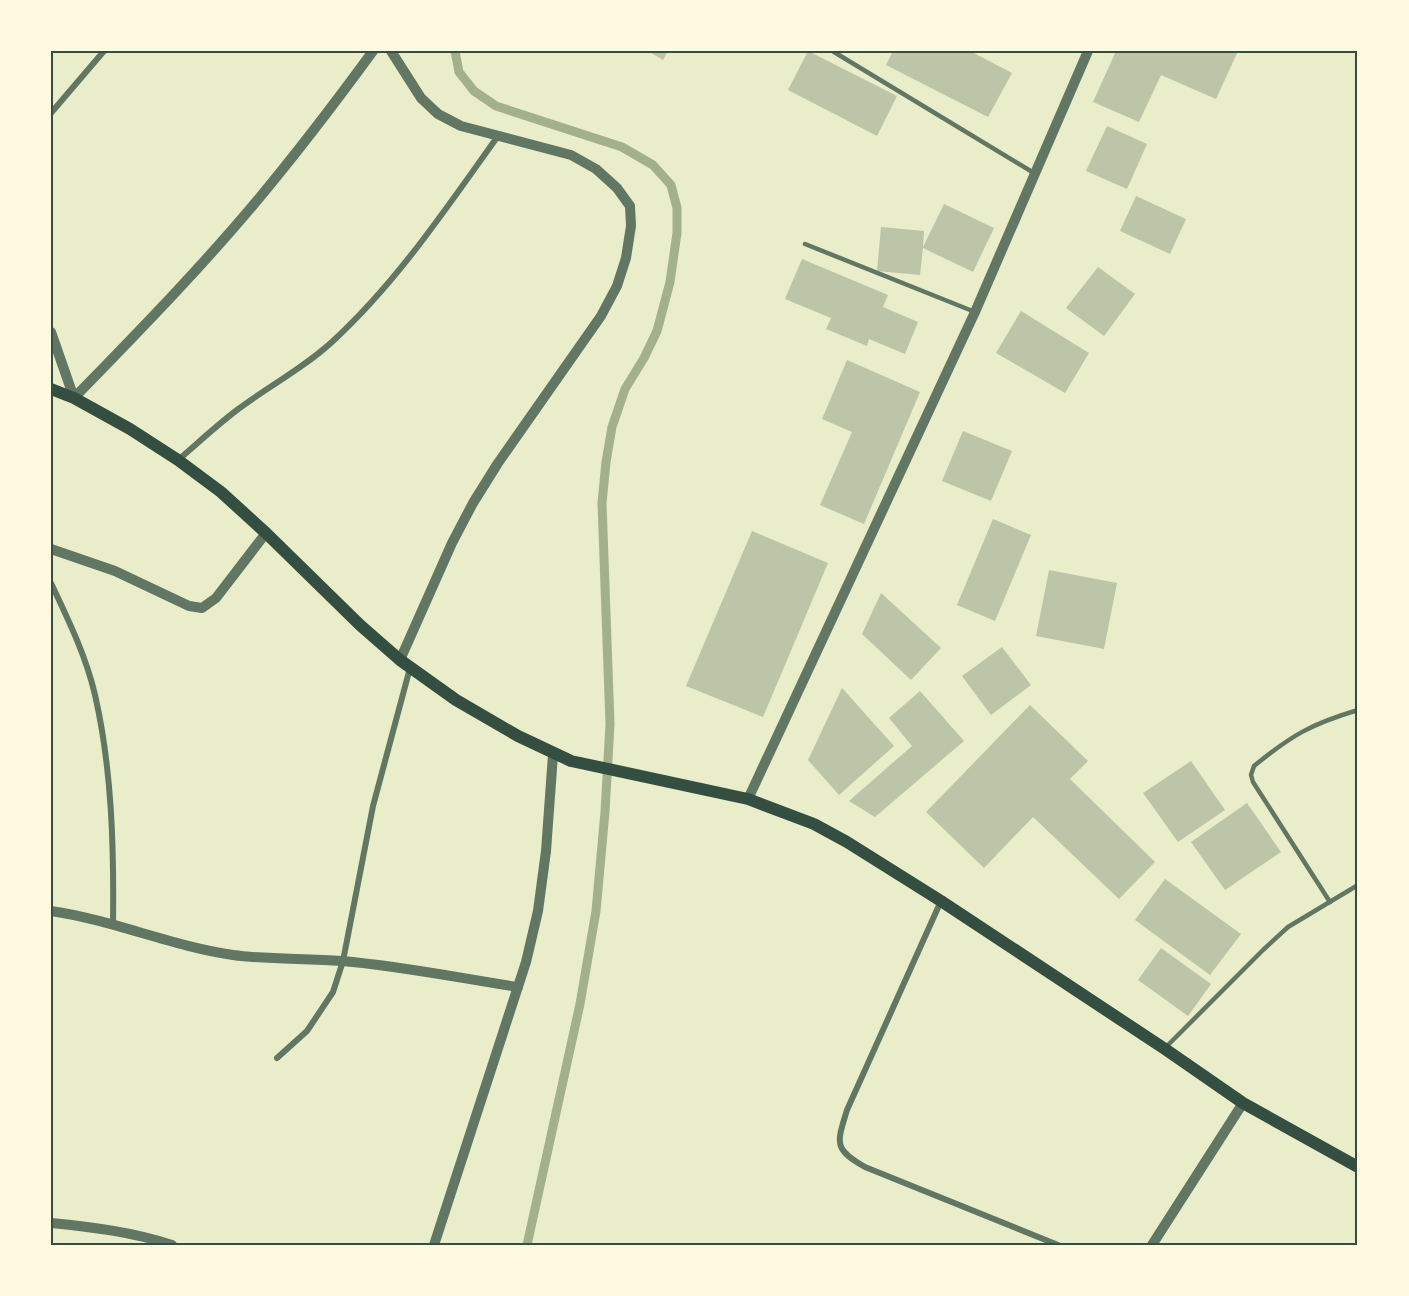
<svg xmlns="http://www.w3.org/2000/svg" width="1409" height="1296" viewBox="0 0 1409 1296" font-family="'Nunito Sans',sans-serif">
<style>
.lines{fill:none;stroke-linecap:round;stroke-linejoin:round}
.stream{stroke:#a3b18a;stroke-width:9}
.building{fill:#bcc5a7}
.service{stroke:#617663;stroke-width:4.5}
.minor{stroke:#617663;stroke-width:6}
.tertiary{stroke:#617663;stroke-width:10}
.secondary{stroke:#344e41;stroke-width:12}
.neatline{fill:none;stroke:#344e41;stroke-width:2}
</style>
<rect width="100%" height="100%" fill="#e9edc9"/>
<g class="lines">
<path class="stream" d="M455 51 459 72 474 91 496 106 622 147 653 165 671 185 677 208V233L670 282 657 331 644 358 625 389 612 427 606 462 602 503 610 724 605 812 596 911 580 1004 527 1245"/>
</g>
<g class="building">
<path d="M648 51H668L663 60Z"/>
<path d="M808 51 897 96 877 136 788 90Z"/>
<path d="M893 51H970L1012 73 988 117 886 65Z"/>
<path d="M1116 51H1238L1216 99 1161 75 1139 122 1093 102Z"/>
<path d="M1107 126 1147 144 1127 189 1086 171Z"/>
<path d="M1136 196 1186 219 1170 254 1120 231Z"/>
<path d="M944 204 994 228 973 272 923 248 920 275 877 271 881 227 924 231 923 247Z"/>
<path d="M802 259 888 295 883 307 918 322 905 354 869 339 867 346 826 329 831 318 785 299Z"/>
<path d="M1098 267 1135 294 1104 336 1066 308Z"/>
<path d="M1021 311 1089 353 1065 393 996 353Z"/>
<path d="M847 360 920 392 864 524 820 505 852 432 822 419Z"/>
<path d="M963 431 1012 451 991 501 942 481Z"/>
<path d="M993 519 1031 535 995 621 957 605Z"/>
<path d="M752 531 828 563 763 717 686 686Z"/>
<path d="M1049 570 1117 583 1104 649 1036 636Z"/>
<path d="M881 593 941 648 911 680 862 634Z"/>
<path d="M1002 647 1031 685 991 715 962 676Z"/>
<path d="M842 688 894 746 839 795 808 760Z"/>
<path d="M920 691 964 741 875 817 849 801 912 746 889 718Z"/>
<path d="M1030 705 1088 761 1070 779 1155 862 1119 899 1033 817 984 868 926 812Z"/>
<path d="M1191 761 1225 810 1178 842 1143 793Z"/>
<path d="M1247 803 1281 852 1225 890 1191 842Z"/>
<path d="M1165 879 1241 934 1210 975 1135 920Z"/>
<path d="M1161 948 1211 984 1188 1016 1138 980Z"/>
</g>
<g class="lines">
<g class="service">
<path d="M834 52 1034 173"/>
<path d="M805 244 975 312"/>
<path d="M1330 902 1253 782 1251 775 1254 766C1292 735 1311 724 1358 710"/>
<path d="M1166 1047 1263 950 1288 927 1358 885"/>
</g>
<g class="minor">
<path d="M51 113 104 51"/>
<path d="M178 460C198 443 217 425 237 410 269 386 304 368 333 341 398 281 447 207 498 136"/>
<path d="M51 583C68 619 86 656 95 695 112 769 114 848 113 924"/>
<path d="M941 901 847 1110C837 1143 833 1149 865 1167L1058 1245"/>
<path d="M277 1058 307 1031 333 992 343 961 373 806 410 668"/>
</g>
<g class="tertiary">
<path d="M391 51 421 98 438 114 461 126 571 155 596 169 617 188 630 206 631 226 626 258 617 286 601 316 498 463 473 503 452 543 400 660"/>
<path d="M51 332 74 398C136 334 198 271 255 203 296 154 335 103 373 51"/>
<path d="M51 549 115 571 189 606 202 608 216 598 266 533"/>
<path d="M748 799 975 312 1088 51"/>
<path d="M51 911C113 920 171 946 233 955 269 960 306 958 342 961 401 966 459 978 518 987"/>
<path d="M51 1223C92 1227 133 1232 172 1245"/>
<path d="M434 1245 526 962 538 911 546 851 553 755"/>
<path d="M1152 1245 1243 1103"/>
</g>
<path class="secondary" d="M51 389 74 398 130 429 178 460 221 492 266 533 360 625 400 660 456 700 518 736 571 761 748 799 814 824 847 842 941 901 1165 1049 1243 1103 1358 1167"/>
</g>
<rect width="1409" height="1296" fill="none" stroke="#fefae0" stroke-width="105"/>
<rect x="52" y="52" width="1304" height="1192" class="neatline"/>
</svg>
